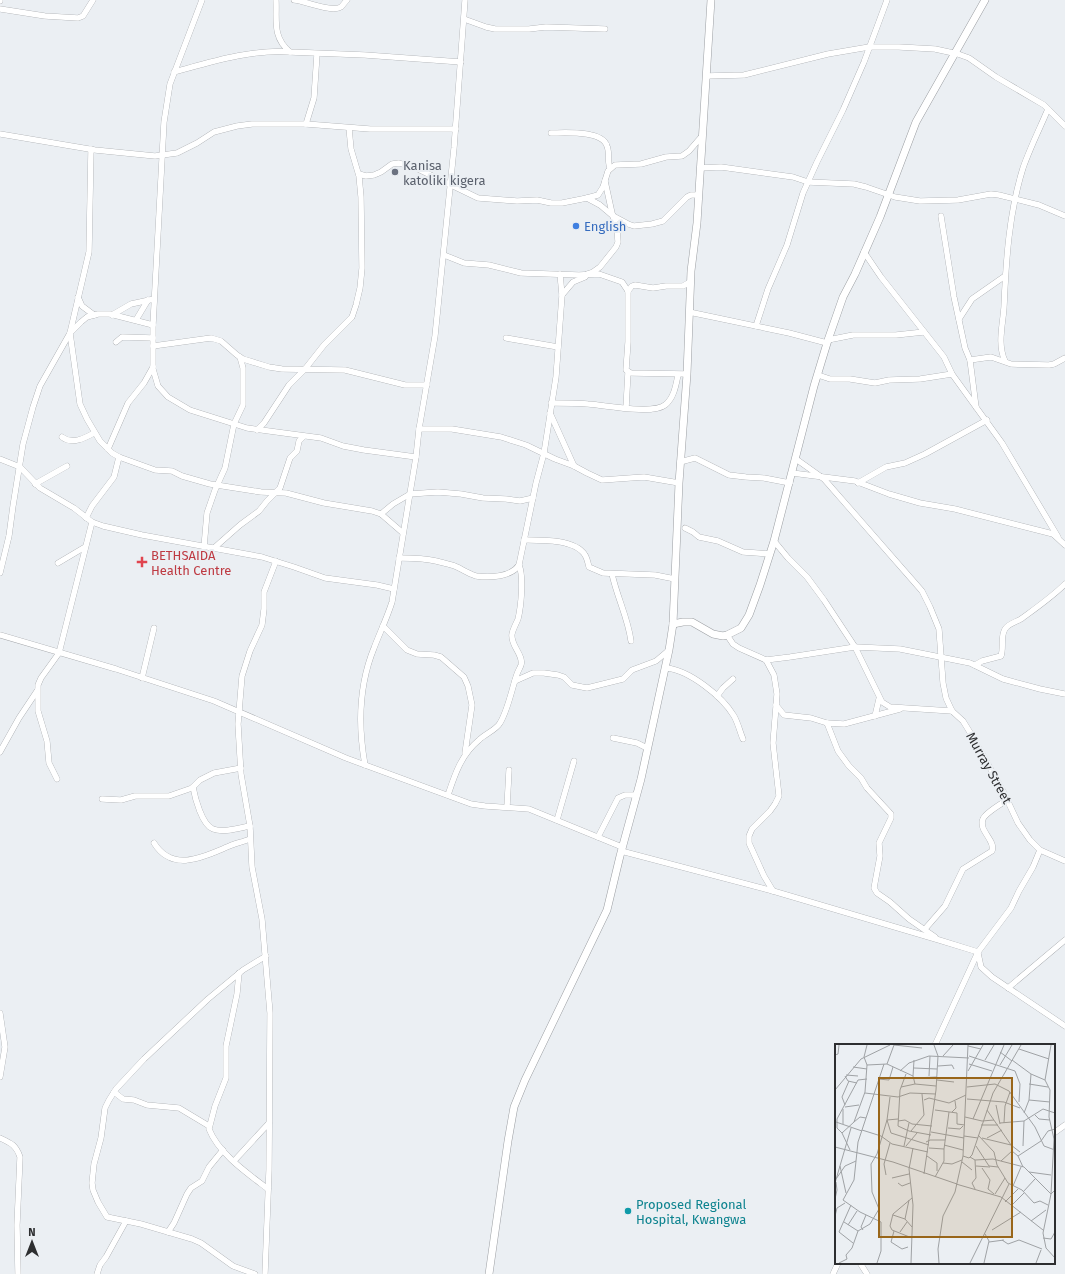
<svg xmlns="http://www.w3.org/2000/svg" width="1065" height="1274" viewBox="0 0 1065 1274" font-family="'Fira Sans',sans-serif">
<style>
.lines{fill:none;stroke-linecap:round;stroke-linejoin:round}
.minor-casing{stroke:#9b9ea2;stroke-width:6}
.tertiary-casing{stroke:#9b9ea2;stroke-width:8}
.minor{stroke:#fff;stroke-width:5.5}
.tertiary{stroke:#fff;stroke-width:7}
.worship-dot{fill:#6b7280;stroke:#ebeff3;stroke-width:1.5}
.shop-dot{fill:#3f7fe0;stroke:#ebeff3;stroke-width:1.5}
.health-dot{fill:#e0444e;stroke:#ebeff3;stroke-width:1.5}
.culture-dot{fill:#0f9aa8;stroke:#ebeff3;stroke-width:1.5}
.labels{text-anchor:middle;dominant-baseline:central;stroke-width:4;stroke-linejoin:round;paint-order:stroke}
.worship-label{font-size:13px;fill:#5b616d;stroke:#ebeff3;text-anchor:start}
.shop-label{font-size:13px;fill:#366cbe;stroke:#ebeff3;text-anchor:start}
.health-label{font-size:13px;fill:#be3a42;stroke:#ebeff3;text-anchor:start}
.street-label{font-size:13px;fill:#2d2e30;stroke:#ebeff3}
.culture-label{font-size:13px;fill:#0d838f;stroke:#ebeff3;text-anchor:start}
.inset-road{fill:none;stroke:#9fa2a5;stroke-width:1}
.view{fill:#99661a;fill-opacity:0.15;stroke:#99661a;stroke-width:2}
.inset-edge{fill:none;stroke:#2d2e30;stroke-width:2}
</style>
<rect width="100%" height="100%" fill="#ebeff3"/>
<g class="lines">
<g class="minor-casing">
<g id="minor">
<path d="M202 0 170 84 164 122 153 325V369L158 386 168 397 190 410 247 428 321 438 343 446 364 450 416 457"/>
<path d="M276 0C277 20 272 37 290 52L365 55 461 62"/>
<path d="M294 0C306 1 332 13 341 7 343 5 345 2 347 0"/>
<path d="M0 1V0"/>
<path d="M0 9 45 16 78 18 83 16 93 0"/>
<path d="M464 19 486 27 495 29H529L546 27 605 29"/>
<path d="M174 72C211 62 252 49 290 52"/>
<path d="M706 76 744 75 828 54 869 47H899L935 49 958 54 969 58 996 77 1044 105 1065 126"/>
<path d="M306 124 314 98 317 54"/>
<path d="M551 133C565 133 602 130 607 146 610 153 607 161 610 168"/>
<path d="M0 134 95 150 155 156 177 153 197 143 214 132 237 126 252 124H306L370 129H456"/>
<path d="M91 149 89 252 70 333 80 404 87 419 100 441 112 453 119 457 155 470 172 471 182 476 210 484 261 492 286 493 324 503 372 511 381 514 403 533"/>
<path d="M700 168 721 167 793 177 808 182 854 184 866 187 895 197 920 201 958 200 991 194 999 195 1039 205 1065 216"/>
<path d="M359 174 366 176 374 175 381 172 392 164 399 163 418 169 478 198 517 201 537 200 551 203H562L587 198 598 195 603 187 608 171 615 165 641 164 666 157 682 156 689 151 702 136"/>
<path d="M587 198 600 205 613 216 628 224 634 226 652 224 663 221 687 197 691 195H697"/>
<path d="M941 216 954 297 965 348 970 360 976 407"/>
<path d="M864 252 881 277 944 357 952 374 1002 443 1058 537"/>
<path d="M444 255 464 263 489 265 521 273 579 275 599 274 622 282 628 291V342L626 370 631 373 687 374"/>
<path d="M628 291 632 286 635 285 653 288 666 286H683L690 282"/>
<path d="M562 295 573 282 585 277 587 274 593 272 600 267 616 247 618 242 617 229 612 213 605 181"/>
<path d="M78 297 82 306 94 315"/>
<path d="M689 312 789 333 827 343"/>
<path d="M112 315 131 304 154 299"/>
<path d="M959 319 972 299 1005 276"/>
<path d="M136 320 148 300"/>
<path d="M756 326 768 289 787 245 803 193 817 162 843 110 864 62 887 0"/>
<path d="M506 338 558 347"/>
<path d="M828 340 853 335H896L924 332"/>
<path d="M116 342 122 337 153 338"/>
<path d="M153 346 211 338 221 341 237 355 243 359 269 367 282 369 345 370 405 385H427"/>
<path d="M970 360 991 357 1011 364 1049 365 1054 364 1065 358"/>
<path d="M1005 361C997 344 1003 324 1004 307 1006 260 1009 213 1023 168 1030 148 1040 128 1048 109"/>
<path d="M818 375 830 379H850L875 383 889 380 920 379 952 374"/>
<path d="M551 403C563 403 576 403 588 404 605 405 652 415 665 405 674 398 676 385 678 375"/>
<path d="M626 408 628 372"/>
<path d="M550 413 574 466"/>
<path d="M419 429H452L501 437 526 445 555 459 574 466 587 473 602 480 644 477 679 483"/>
<path d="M257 430 264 423 289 385 305 369 324 345 352 317 356 305 360 288 362 268 361 197 359 176 351 149 349 128"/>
<path d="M62 437C72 445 85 438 94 433"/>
<path d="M108 449 128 403 144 383 153 367"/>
<path d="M0 459 20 467 40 488 74 508 92 522 103 526 142 535 262 557 294 567 325 578 377 585 394 589"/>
<path d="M796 459 824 479 922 591 930 607 939 629 943 683 946 698 952 711 963 721 971 734 1003 791 1018 823 1030 840 1040 850 1065 861"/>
<path d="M680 462 695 458 729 475 746 477 764 478 790 483"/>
<path d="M792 473 855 481 889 494 920 503 955 509 1053 534 1065 545"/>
<path d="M858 483 886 467 905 463 925 454 987 420"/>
<path d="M35 484 67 466"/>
<path d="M381 514 393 504 410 494 438 492 461 494 483 498 506 499 520 501 533 498"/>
<path d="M86 518 92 506 114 477 119 457"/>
<path d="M685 528 693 532 699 537 718 541 743 552 770 554"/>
<path d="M524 540C541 540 575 539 585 555 587 558 588 563 589 567L603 573 655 575 675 579"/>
<path d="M774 541 788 558 807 577 824 600 855 647 882 702 890 707 952 711"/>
<path d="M204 547 207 513 215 490 225 468 234 424 243 405V368L240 357"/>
<path d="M214 548 240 525 259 511 267 501 280 488 290 458 297 451 299 441 303 437"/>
<path d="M399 558C412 558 424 558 436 561 443 563 450 564 457 567 463 570 469 574 476 576 490 578 511 577 519 565L536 483 544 453 556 377 562 295 560 274"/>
<path d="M58 563 85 547"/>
<path d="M0 573 9 536 13 506 23 444 33 407 40 386 70 333 81 322 87 317 98 314H110L153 325"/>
<path d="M612 574C617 597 628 618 631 641"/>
<path d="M383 626 407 650 417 654 434 655 441 657 464 677 468 686 472 705 465 753"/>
<path d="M0 635 116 669 214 701 346 758 471 804 485 806 529 809 622 847"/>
<path d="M727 635 733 644 739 648 766 660 790 657 855 647 900 649 970 663 1003 679 1040 689 1065 694"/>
<path d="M766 660 774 675 777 694 773 743 779 796 775 804 770 811 752 829 749 836V843L764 876 773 891"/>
<path d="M975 665 982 661 1001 656C1004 648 1000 637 1005 629 1008 624 1016 622 1021 619 1036 608 1052 597 1065 584"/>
<path d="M666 668C689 670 722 696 734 716 738 723 740 732 743 739"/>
<path d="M142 678 154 628"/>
<path d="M515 681 533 673H544L558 675 564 677 572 685 587 688 623 679 632 670 656 661 669 650"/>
<path d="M717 696 723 688 733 679"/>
<path d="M776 705 784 715 811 718 827 723 844 724 900 709"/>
<path d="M875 716 879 699"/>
<path d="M827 723 838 751 849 766 861 778 867 788 891 814V818L879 843 880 856 874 888 877 893 890 902 909 919 935 937"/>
<path d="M613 738 637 743 647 748"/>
<path d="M0 752 19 718 37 691"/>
<path d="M365 765C358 726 359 685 374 648 380 632 387 618 392 602L416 457 419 429 435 336 454 148 465 0"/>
<path d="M57 779 49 763 47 741 38 711V685L41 678 59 653 92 522"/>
<path d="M193 787C195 798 202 825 213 829 224 833 239 828 250 826"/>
<path d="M448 795C455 774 461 755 479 740 485 734 496 730 500 723 508 710 512 688 517 674 518 671 520 668 521 665 524 655 510 645 512 634 513 629 516 624 518 619 521 607 524 577 519 565"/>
<path d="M102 799 121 800 135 796H169L192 788 200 780 214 773 241 768"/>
<path d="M507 807 509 770"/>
<path d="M557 820 574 761"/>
<path d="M598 837 618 798 625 795H636"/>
<path d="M154 843C172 872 201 858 227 847 234 844 242 842 250 839"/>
<path d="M621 851 773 891 939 940 978 952"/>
<path d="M925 929 945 906 963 869 992 851C996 840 978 831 983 819 985 813 1001 804 1007 800"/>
<path d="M978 953 981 967 992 977 1065 1026"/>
<path d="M239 973 237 994 226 1046V1078L215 1106 209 1129C219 1154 247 1173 268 1189"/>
<path d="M1008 988 1065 940"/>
<path d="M0 1013 5 1047 0 1077"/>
<path d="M935 1045 978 952 1011 908 1019 891 1033 867 1040 850"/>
<path d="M114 1092 123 1099 134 1100 147 1105 179 1108 209 1126"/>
<path d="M1054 1133 1065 1125"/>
<path d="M0 1138C11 1143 16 1145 20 1157L17 1225 18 1274"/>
<path d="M234 1161 269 1123"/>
<path d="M168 1232 174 1223 187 1194 191 1188 202 1181 209 1167 223 1150"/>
<path d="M860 1263 867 1274"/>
<path d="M97 1274 100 1265 106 1257 126 1221"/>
<path d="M255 1274 233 1266 201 1243 192 1239 141 1224 107 1217 98 1202 93 1190 92 1183 94 1164 101 1138 105 1108 109 1100 116 1089 144 1059 208 999 243 970 266 956"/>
<path d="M265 1274 269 1170 270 1013 262 919 252 867 250 826 241 774 238 724 242 676 250 651 262 625 264 609V592L276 561"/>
<path d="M833 1274 838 1263"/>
</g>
</g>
<g class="tertiary-casing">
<g id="tertiary">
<path d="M673 624 683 622H692L713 634 723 636 727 635 741 628 749 615 760 585 774 541 814 386 828 340 843 297 855 274 880 217 916 122 985 0"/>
<path d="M489 1274 508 1141 514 1107 525 1080 607 910 620 856 641 779 669 650 673 624 679 483 687 374 691 271 697 223 711 0"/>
</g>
</g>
<use href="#minor" class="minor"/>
<use href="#tertiary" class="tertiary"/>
</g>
<circle class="worship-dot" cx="395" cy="172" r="4"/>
<circle class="shop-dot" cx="576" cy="226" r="4"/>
<path class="health-dot" d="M140 556h4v4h4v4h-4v4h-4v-4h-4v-4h4z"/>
<circle class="culture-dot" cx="628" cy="1211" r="4"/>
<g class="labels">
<g class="worship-label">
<text x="403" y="165">Kanisa<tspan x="403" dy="15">katoliki kigera</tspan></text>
</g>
<g class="shop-label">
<text x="584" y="226">English</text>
</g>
<g class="health-label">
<text x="151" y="555">BETHSAIDA<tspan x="151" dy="15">Health Centre</tspan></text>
</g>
<g class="street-label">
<text transform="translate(989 768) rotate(61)">Murray Street</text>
</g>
<g class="culture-label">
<text x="636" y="1204">Proposed Regional<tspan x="636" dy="15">Hospital, Kwangwa</tspan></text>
</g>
</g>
<g transform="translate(835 1044)">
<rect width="220" height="220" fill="#ebeff3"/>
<path class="inset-road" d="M59 1 87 4M133 2 146 5M184 5 214 15M165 8 177 17M0 11 3 10 4 1M108 12 118 1M134 12 180 27 185 40 184 58M29 13 32 1M150 16 159 1M177 16 196 30 210 36 215 46 214 73 219 95 216 150 208 189 211 204 220 214M52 20 78 32 80 40 101 42M134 20 157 27M32 21 52 20 59 1M165 21 177 1M103 22 117 21 119 25M18 23 32 25M79 24 102 25M65 27 74 19 94 12 134 14M133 27 148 1M71 30 65 46 63 82 74 87 96 91M11 31 23 32M10 32 13 37 22 39M78 32 79 16M94 32 95 12M78 34 102 33M43 35 54 36 58 23M102 36 119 38M210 36 216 1M194 40 213 43M66 43 80 40M132 43 160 40 174 47 200 83 209 102 220 106M0 46 26 15 55 1M30 49 63 53 75 49 101 50M55 53 52 76 56 89 94 101M132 55 169 58 185 64M89 56 94 54 114 59 131 51M194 56 215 58M10 61 7 53 14 37M161 61 165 80M10 63 24 61M8 65V80M100 66 122 69V80L130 81M152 66 176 101M117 68 121 64 120 57M189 69 194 56 196 30M200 71 204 75 215 76M130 73 147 77M138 75 169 1M63 77 70 76 77 80 97 82M147 77 159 76M1 78 27 87M19 78 25 73 31 74M165 79 189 77 208 65 220 69M169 79 170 62 175 48M146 81H163M113 84 125 85 128 82M27 86 46 92 57 100 93 108M76 87 89 71 87 50M96 88 129 94M7 89 2 84V75L23 36 32 35M143 91 159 108 162 121 173 139 187 146 199 159 205 157 213 161M129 92 143 94M147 94 176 101 185 108M152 94 167 86M91 98 95 96H110M109 101 128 106M69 102 74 79M71 102 82 89M141 102 154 122 163 123M188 102 189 77M0 103 58 118 122 140M94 104 109 105 114 68M15 106 7 89 19 78 30 48 32 21 29 13M177 107 183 112 188 123M92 112 102 119V127M128 112 134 114 137 111 158 49 186 1M183 112 206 97 213 87 220 85M135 113 140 116 158 115 189 123 216 150 220 146M140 116 141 134 137 139 140 145M166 117 177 107M127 118 137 126M108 119 117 120 127 116M5 122 11 149M141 122 155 123M147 124 155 136 153 145 159 150M194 128 216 131M89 130 101 46 103 12 99 1M51 131 49 120 55 99M100 133 109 117V105M57 134 74 130M1 135 10 122 21 117M0 139 16 84M63 139 67 142 75 139M121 140 166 153 208 186M178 142 186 123M188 148 200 135M160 150 170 134M0 155 2 146 1 138M74 156 70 175 77 183M170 158 183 145M16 161 4 188 18 199M176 162 189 149M58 171 70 175M0 172 2 164 10 159M38 175 44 165 37 148 36 120 42 110 52 76 63 75M196 177 211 166M9 178 23 187M13 181 22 167M28 186 26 183 31 171M157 186 186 168M59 187 56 198 67 205 73 203M65 188 72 178M77 194 57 186 55 182 58 170 77 154M208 194 216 195 220 188M167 196 173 200 184 196 207 205M154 198 169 196M4 219 12 215 11 211 17 204 23 187 35 180 38 175M42 219 46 207V178L25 168 8 156 19 136 23 98 49 20M76 219 78 161 74 125 78 104M104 219 103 205 108 172 120 148 128 112 133 1M135 219 174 140M149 219 154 197 150 190M201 219 206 206"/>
<path class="view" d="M44 34H177V193H44Z"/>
<rect width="220" height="220" class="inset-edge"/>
</g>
<g transform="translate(32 1242)" stroke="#ebeff3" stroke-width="3" paint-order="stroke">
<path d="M0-3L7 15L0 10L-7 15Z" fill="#2d2e30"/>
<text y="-6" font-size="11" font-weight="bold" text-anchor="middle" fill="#2d2e30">N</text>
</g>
</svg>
